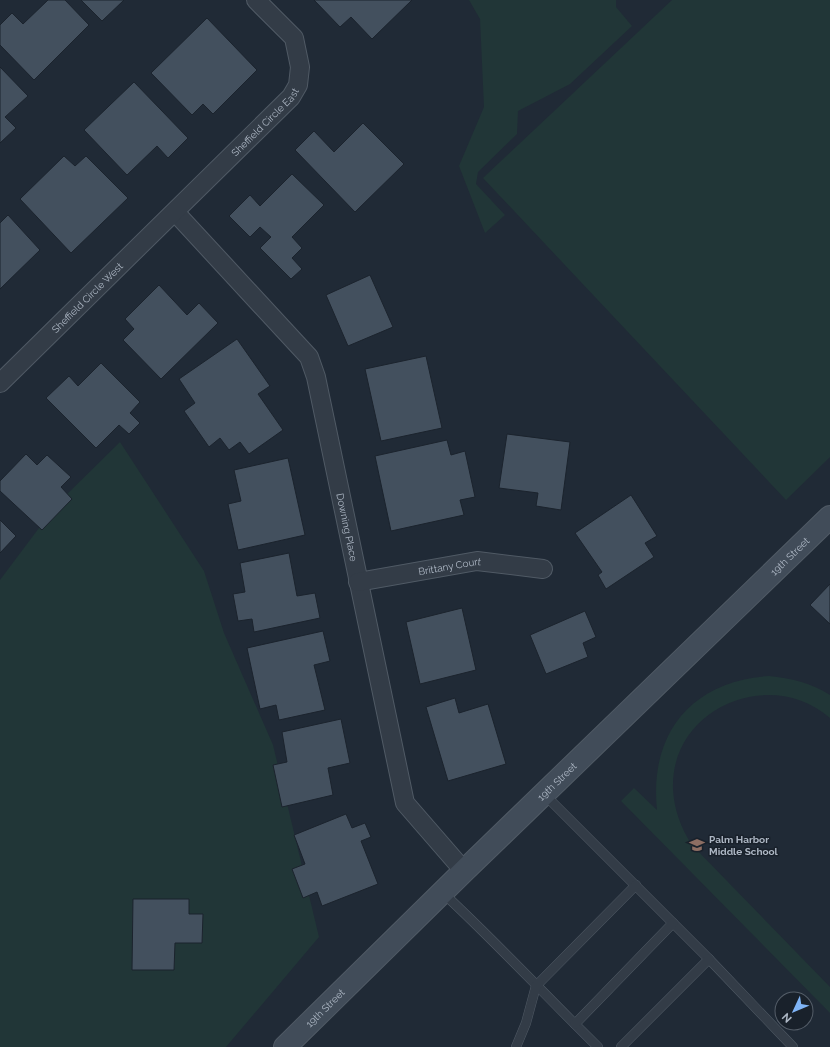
<svg xmlns="http://www.w3.org/2000/svg" width="830" height="1047" viewBox="0 0 830 1047" font-family="Raleway,sans-serif">
<style>
.green{fill:#213637}
.building{fill:#43505e;stroke:#1b232d}
.lines{fill:none;stroke-linecap:round;stroke-linejoin:round}
.lane-casing{stroke:#505a65;stroke-width:10}
.street-casing{stroke:#505a65;stroke-width:20}
.secondary-casing{stroke:#505a65;stroke-width:24}
.lane{stroke:#333c47;stroke-width:9}
.street{stroke:#333c47;stroke-width:18}
.secondary{stroke:#414c59;stroke-width:22}
.labels{text-anchor:middle;dominant-baseline:central;stroke-width:3;stroke-linejoin:round;paint-order:stroke}
.street-label{font-size:10px;fill:#adb7c4;stroke:#19212b}
.poi-label{font-size:10px;font-weight:bold;fill:#adb7c4;stroke:#19212b;text-anchor:start}
</style>
<rect width="100%" height="100%" fill="#202a36"/>
<g class="green">
<path d="M469 0H616V7L632 26 570 84 518 111 517 134 478 172 476 184 505 215 485 233 459 166 484 107 480 19Z"/>
<path d="M672 0H830V457L786 500 483 178Z"/>
<path d="M120 442 204 571 224 633 273 745 319 937 226 1047H0V580L57 504Z"/>
<path d="M769 676C791 678 811 683 830 695V718C770 666 670 708 673 789 674 810 681 827 691 844L830 987V1013L621 801 634 788 657 810C649 734 691 681 769 676Z"/>
</g>
<g class="building">
<path d="M48 0H65L89 25 34 80 0 45V25L12 13 23 24Z"/>
<path d="M81 0H124L102 21Z"/>
<path d="M314 0H412L372 39 351 17 340 27Z"/>
<path d="M207 18 257 70 213 114 203 104 192 115 151 73Z"/>
<path d="M0 67 28 96 5 117 16 128 0 143Z"/>
<path d="M134 82 188 138 168 158 157 146 127 175 84 130Z"/>
<path d="M363 123 404 164 355 212 295 150 314 131 334 152Z"/>
<path d="M64 156 75 166 86 156 128 198 71 253 20 199Z"/>
<path d="M292 174 324 205 292 237 302 248 292 258 302 269 291 279 260 248 271 237 260 227 250 237 229 216 250 195 260 206Z"/>
<path d="M8 215 40 250 0 289V223Z"/>
<path d="M370 275 393 327 348 346 326 295Z"/>
<path d="M159 285 187 315 199 303 218 323 161 379 123 340 134 329 125 319Z"/>
<path d="M237 339 270 386 258 394 283 430 249 454 240 442 229 450 220 438 209 447 184 411 195 403 179 379Z"/>
<path d="M426 356 442 428 381 441 365 369Z"/>
<path d="M101 363 140 402 130 413 140 423 129 434 119 425 96 448 46 398 69 376 78 386Z"/>
<path d="M507 434 570 442 561 510 536 506 538 493 499 488Z"/>
<path d="M447 440 451 455 465 451 475 497 460 500 464 515 391 531 375 456Z"/>
<path d="M26 454 37 465 47 455 71 477 61 487 72 499 42 530 0 491V481Z"/>
<path d="M288 458 305 535 238 550 228 504 241 501 234 470Z"/>
<path d="M631 495 657 536 645 543 654 557 606 589 598 575 602 572 575 533Z"/>
<path d="M0 520 16 536 0 553Z"/>
<path d="M289 553 297 596 315 593 320 618 254 632 252 619 238 621 233 594 245 592 240 563Z"/>
<path d="M830 584V624L810 605Z"/>
<path d="M462 608 476 670 420 684 406 622Z"/>
<path d="M585 611 596 637 583 643 588 657 546 674 530 635Z"/>
<path d="M323 631 330 661 314 665 325 710 279 720 276 705 260 709 247 648Z"/>
<path d="M455 698 459 713 488 704 506 764 448 781 426 707Z"/>
<path d="M341 719 350 763 328 768 333 795 282 807 273 765 287 762 282 732Z"/>
<path d="M346 814 352 828 365 823 371 837 361 841 378 884 322 906 317 892 303 898 292 869 305 864 294 835Z"/>
<path d="M133 899H189V914H203L202 943H175L174 970H132Z"/>
</g>
<g class="lines">
<g class="lane-casing">
<g id="lane">
<path d="M544 794 709 959 793 1047"/>
<path d="M442 892C496 942 546 996 598 1047"/>
<path d="M575 1024 673 923"/>
<path d="M516 1047 526 1023 536 986 636 885"/>
<path d="M621 1047 709 959"/>
</g>
</g>
<g class="street-casing">
<g id="street">
<path id="s1" d="M175 212 309 357 316 377 405 803 464 871"/>
<path id="s2" d="M0 383 291 97 298 85 300 67 294 38 256 0"/>
<path id="s3" d="M358 582 477 561 543 569"/>
</g>
</g>
<g class="secondary-casing">
<g id="secondary">
<path id="s4" d="M285 1047 464 871 830 517"/>
</g>
</g>
<use href="#lane" class="lane"/>
<use href="#street" class="street"/>
<use href="#secondary" class="secondary"/>
</g>
<defs>
<g id="school-bare" transform="scale(1.2)"><path d="M0-5L7-2L0 1L-7-2ZM-4 1L0 2.5L4 1V4Q0 6-4 4Z" fill="#8d6e63" stroke="#19212b" stroke-width="2.5" paint-order="stroke"/></g>
</defs>
<g fill-rule="evenodd">
<use href="#school-bare" x="697" y="845"/>
</g>
<g class="labels">
<g class="street-label">
<text stroke="none"><textPath href="#s2" startOffset="372">Sheffield Circle East</textPath></text>
<text stroke="none"><textPath href="#s2" startOffset="122">Sheffield Circle West</textPath></text>
<text stroke="none"><textPath href="#s1" startOffset="372">Downing Place</textPath></text>
<text stroke="none"><textPath href="#s4" startOffset="704">19th Street</textPath></text>
<text stroke="none"><textPath href="#s3" startOffset="93">Brittany Court</textPath></text>
<text stroke="none"><textPath href="#s4" startOffset="380">19th Street</textPath></text>
<text stroke="none"><textPath href="#s4" startOffset="56">19th Street</textPath></text>
</g>
<g class="poi-label">
<text x="709" y="839">Palm Harbor<tspan x="709" dy="12">Middle School</tspan></text>
</g>
</g>
<g transform="translate(794 1011) rotate(226)"><circle r="19" fill="#19212b" stroke="#545d68"/>
<path d="M0-3L7 15L0 10L-7 15Z" fill="#7fb4f6"/>
<text y="-6" font-size="11" font-weight="bold" text-anchor="middle" fill="#adb7c4">N</text>
</g>
</svg>
